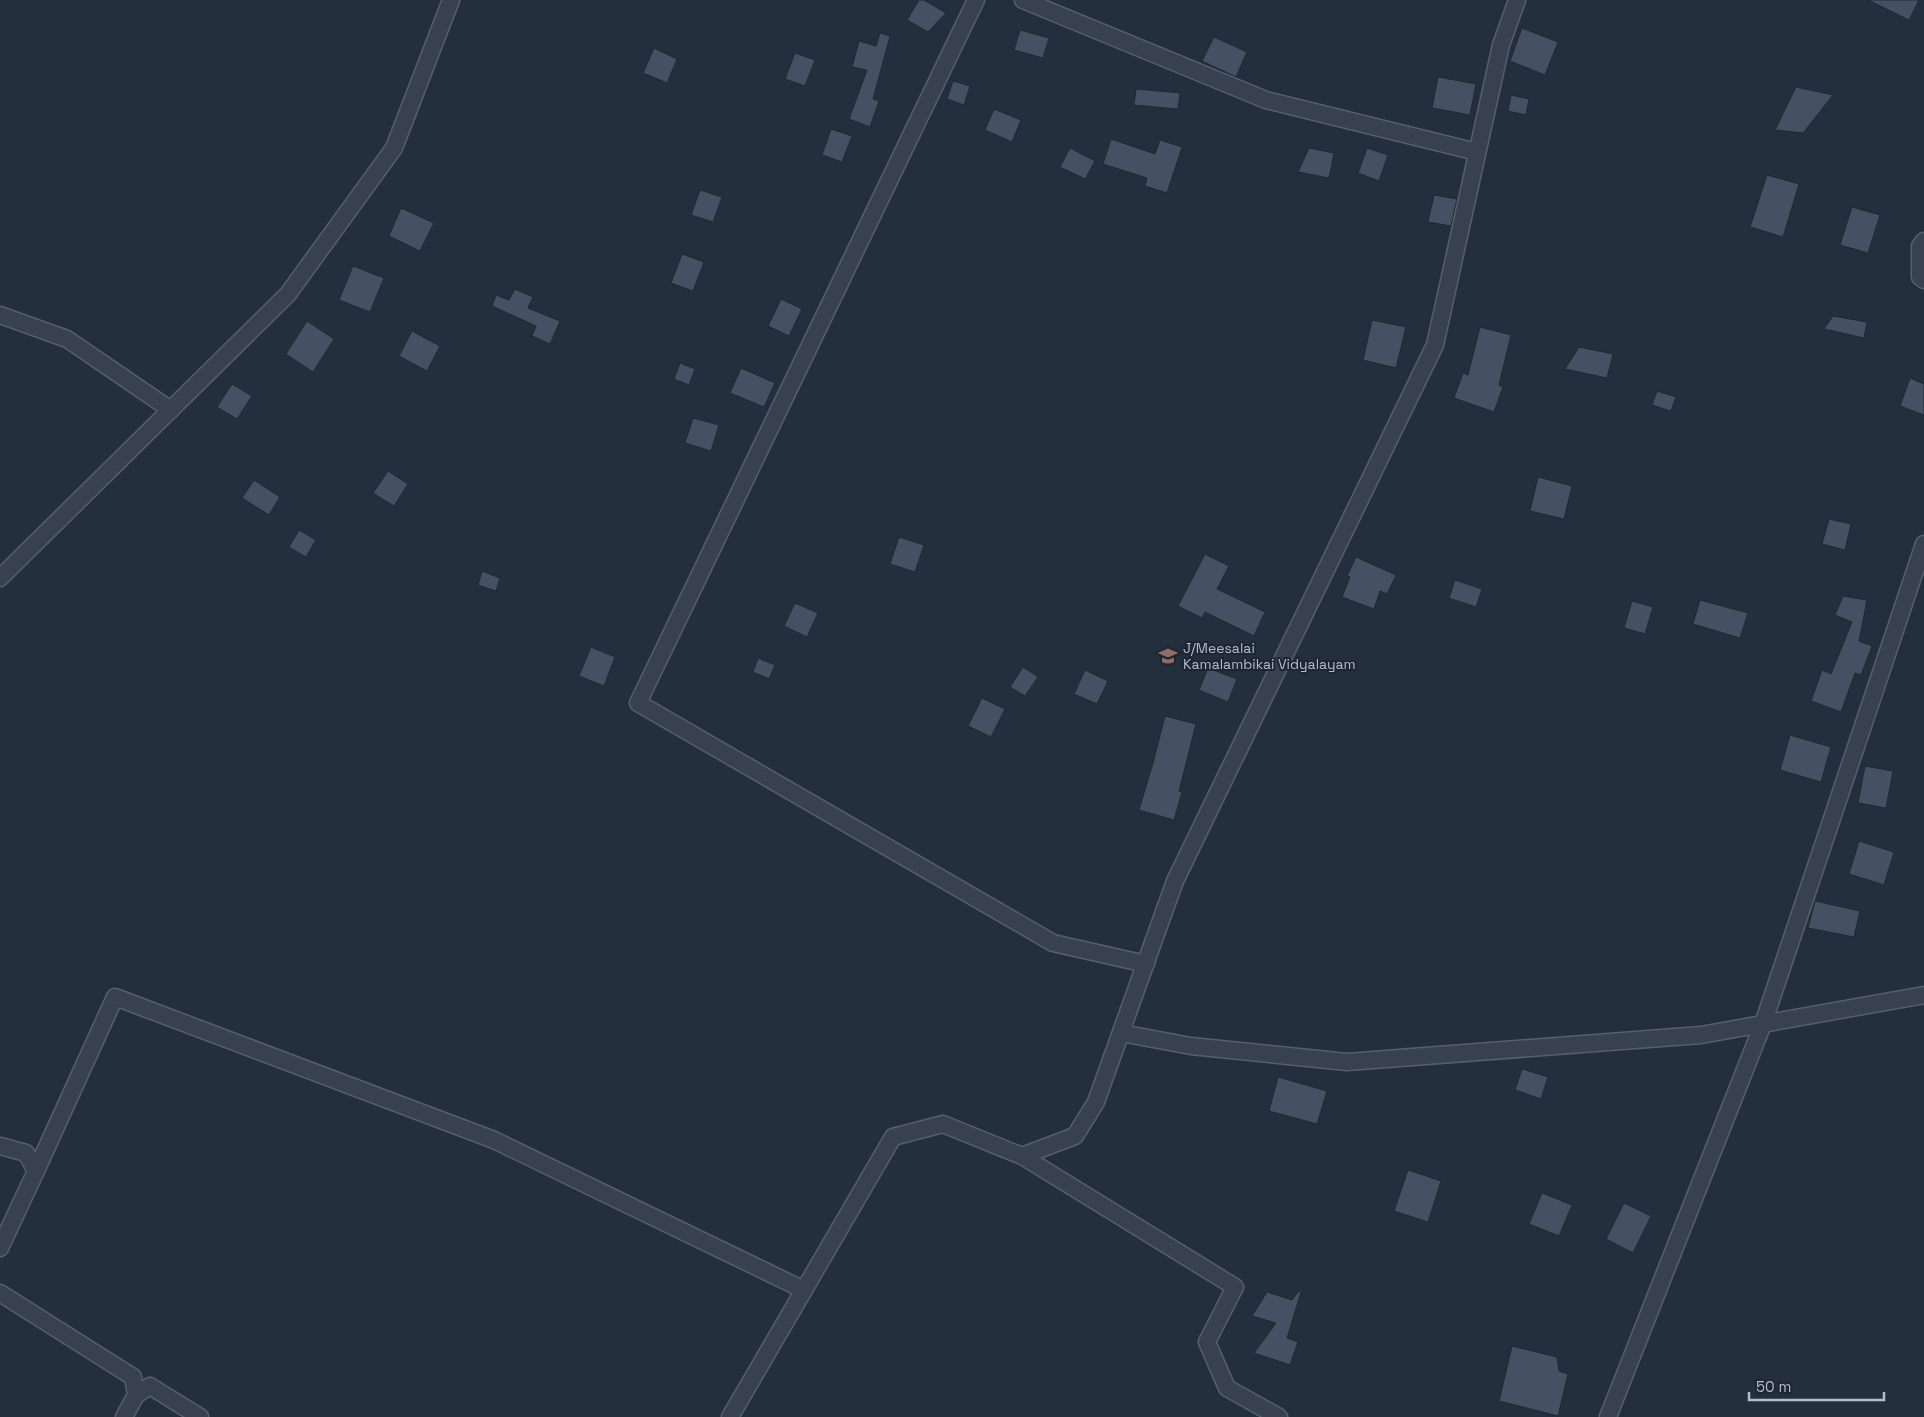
<svg xmlns="http://www.w3.org/2000/svg" width="1924" height="1417" viewBox="0 0 1924 1417" font-family="'Space Grotesk',sans-serif">
<style>
.building{fill:#455162;stroke:#1f2835}
.lines{fill:none;stroke-linecap:round;stroke-linejoin:round}
.minor-casing{stroke:#565f6c;stroke-width:19}
.minor{stroke:#38414e;stroke-width:16}
.labels{text-anchor:middle;dominant-baseline:central;stroke-width:4;stroke-linejoin:round;paint-order:stroke}
.poi-label{font-size:14px;fill:#b4bcc9;stroke:#1d2633;text-anchor:start}
</style>
<rect width="100%" height="100%" fill="#242f3e"/>
<g class="building">
<path d="M919 0H924L946 13 928 32 907 20Z"/>
<path d="M1868 0H1919L1909 20Z"/>
<path d="M1522 28 1558 42 1545 75 1510 61Z"/>
<path d="M1020 30 1049 38 1043 58 1014 50Z"/>
<path d="M880 33 890 36 873 99 879 101 870 127 849 119 867 70 852 67 859 41 876 46Z"/>
<path d="M1214 37 1247 52 1236 77 1202 61Z"/>
<path d="M654 48 677 59 667 83 643 73Z"/>
<path d="M795 53 815 60 805 86 785 79Z"/>
<path d="M1438 77 1476 84 1470 115 1432 108Z"/>
<path d="M953 81 970 86 964 105 947 99Z"/>
<path d="M1796 87 1833 95 1803 133 1775 130Z"/>
<path d="M1136 89 1180 93 1178 109 1134 105Z"/>
<path d="M1511 95 1529 99 1526 115 1508 111Z"/>
<path d="M994 109 1021 120 1012 142 985 130Z"/>
<path d="M831 129 852 136 842 162 822 155Z"/>
<path d="M1111 139 1155 154 1160 140 1182 147 1167 193 1145 186 1147 178 1103 164Z"/>
<path d="M1070 148 1095 161 1085 179 1060 167Z"/>
<path d="M1309 148 1334 153 1329 178 1298 172Z"/>
<path d="M1367 148 1388 155 1379 181 1358 173Z"/>
<path d="M1767 175 1799 184 1783 237 1750 227Z"/>
<path d="M700 190 722 197 713 222 691 215Z"/>
<path d="M1434 195 1457 199 1451 226 1428 222Z"/>
<path d="M1852 207 1880 215 1868 253 1840 245Z"/>
<path d="M401 208 434 223 420 251 389 236Z"/>
<path d="M682 254 704 262 693 291 671 283Z"/>
<path d="M353 266 384 278 370 312 339 300Z"/>
<path d="M515 289 533 297 528 308 560 321 550 344 532 336 536 326 492 306 496 295 509 300Z"/>
<path d="M781 299 802 309 789 336 768 326Z"/>
<path d="M1833 316 1867 322 1864 338 1824 329Z"/>
<path d="M1372 320 1406 327 1396 368 1363 360Z"/>
<path d="M307 321 334 339 313 372 286 354Z"/>
<path d="M1480 327 1511 335 1499 385 1503 387 1494 412 1454 398 1463 373 1468 375Z"/>
<path d="M412 331 440 346 427 371 399 356Z"/>
<path d="M1579 347 1613 354 1607 378 1565 369Z"/>
<path d="M680 363 695 369 689 385 674 379Z"/>
<path d="M741 368 775 383 764 407 730 393Z"/>
<path d="M1910 378 1924 384V415L1900 406Z"/>
<path d="M232 384 252 396 237 419 217 407Z"/>
<path d="M1657 391 1676 397 1671 411 1652 405Z"/>
<path d="M693 418 719 425 711 451 685 443Z"/>
<path d="M388 471 408 484 394 506 373 493Z"/>
<path d="M1538 477 1572 486 1564 519 1530 511Z"/>
<path d="M254 480 280 497 269 515 242 498Z"/>
<path d="M1829 519 1851 524 1845 550 1822 544Z"/>
<path d="M299 530 316 540 306 557 289 547Z"/>
<path d="M899 537 924 545 915 572 890 564Z"/>
<path d="M1205 554 1229 566 1217 589 1265 612 1254 636 1205 612 1202 618 1178 606Z"/>
<path d="M1356 557 1396 575 1387 594 1380 591 1374 609 1342 597 1350 577 1347 576Z"/>
<path d="M482 571 500 578 496 591 478 585Z"/>
<path d="M1455 580 1482 589 1476 607 1449 598Z"/>
<path d="M1843 596 1867 600 1859 641 1872 646 1861 675 1855 673 1841 712 1811 701 1822 670 1831 674 1852 622 1835 615Z"/>
<path d="M1700 600 1748 613 1740 638 1693 624Z"/>
<path d="M1632 601 1653 607 1645 634 1624 628Z"/>
<path d="M795 603 818 613 807 637 784 626Z"/>
<path d="M591 647 615 657 604 686 579 676Z"/>
<path d="M758 658 775 665 769 679 753 672Z"/>
<path d="M1023 667 1038 677 1025 696 1010 687Z"/>
<path d="M1208 668 1237 679 1228 702 1199 690Z"/>
<path d="M1085 670 1108 681 1097 704 1074 694Z"/>
<path d="M982 698 1005 709 991 737 968 726Z"/>
<path d="M1165 716 1196 724 1179 791 1182 792 1174 820 1139 810 1153 763Z"/>
<path d="M1790 735 1831 747 1821 782 1780 770Z"/>
<path d="M1865 766 1893 771 1886 808 1858 803Z"/>
<path d="M1859 841 1894 852 1884 885 1849 874Z"/>
<path d="M1815 901 1860 911 1854 937 1808 928Z"/>
<path d="M1522 1069 1548 1077 1541 1099 1515 1090Z"/>
<path d="M1278 1077 1327 1091 1317 1124 1269 1111Z"/>
<path d="M1408 1170 1441 1181 1428 1222 1394 1211Z"/>
<path d="M1542 1193 1572 1205 1559 1236 1529 1224Z"/>
<path d="M1624 1203 1651 1216 1633 1253 1606 1239Z"/>
<path d="M1299 1291 1301 1292 1287 1338 1298 1342 1290 1365 1254 1353 1276 1323 1252 1316 1267 1292 1292 1300Z"/>
<path d="M1512 1346 1557 1357 1559 1371 1568 1374 1558 1416 1499 1401Z"/>
</g>
<g class="lines">
<g class="minor-casing">
<g id="minor">
<path d="M976 0 638 703 1053 943 1146 964"/>
<path d="M1023 0 1266 100 1477 152"/>
<path d="M1924 241 1920 246V277L1924 280"/>
<path d="M0 315 67 339 171 410"/>
<path d="M0 578 288 294 394 148 451 0"/>
<path d="M1121 1033 1191 1046 1347 1062 1701 1035 1924 995"/>
<path d="M0 1146 26 1153 36 1171 0 1248"/>
<path d="M1022 1156 1235 1287 1207 1342 1227 1388 1279 1417"/>
<path d="M36 1171 115 997 494 1140 804 1290"/>
<path d="M0 1293 133 1377 136 1395 124 1417"/>
<path d="M136 1395 150 1386 200 1417"/>
<path d="M730 1417 893 1137 943 1124 1022 1156 1075 1136 1096 1102 1175 881 1435 345 1501 45 1517 0"/>
<path d="M1608 1417 1763 1024 1924 544"/>
</g>
</g>
<use href="#minor" class="minor"/>
</g>
<defs>
<g id="school-bare" transform="scale(1.5)"><path d="M0-5L7-2L0 1L-7-2ZM-4 1L0 2.5L4 1V4Q0 6-4 4Z" fill="#8d6e63" stroke="#1d2633" stroke-width="2.5" paint-order="stroke"/></g>
</defs>
<g fill-rule="evenodd">
<use href="#school-bare" x="1168" y="656"/>
</g>
<g class="labels">
<g class="poi-label">
<text x="1183" y="648">J/Meesalai<tspan x="1183" dy="16">Kamalambikai Vidyalayam</tspan></text>
</g>
</g>
<path d="M1749 1392v8h135v-8" fill="none" stroke="#b4bcc9" stroke-width="2.5"/>
<text x="1756" y="1392" font-size="15" fill="#b4bcc9" stroke="#1d2633" stroke-width="4" paint-order="stroke">50 m</text>
</svg>
